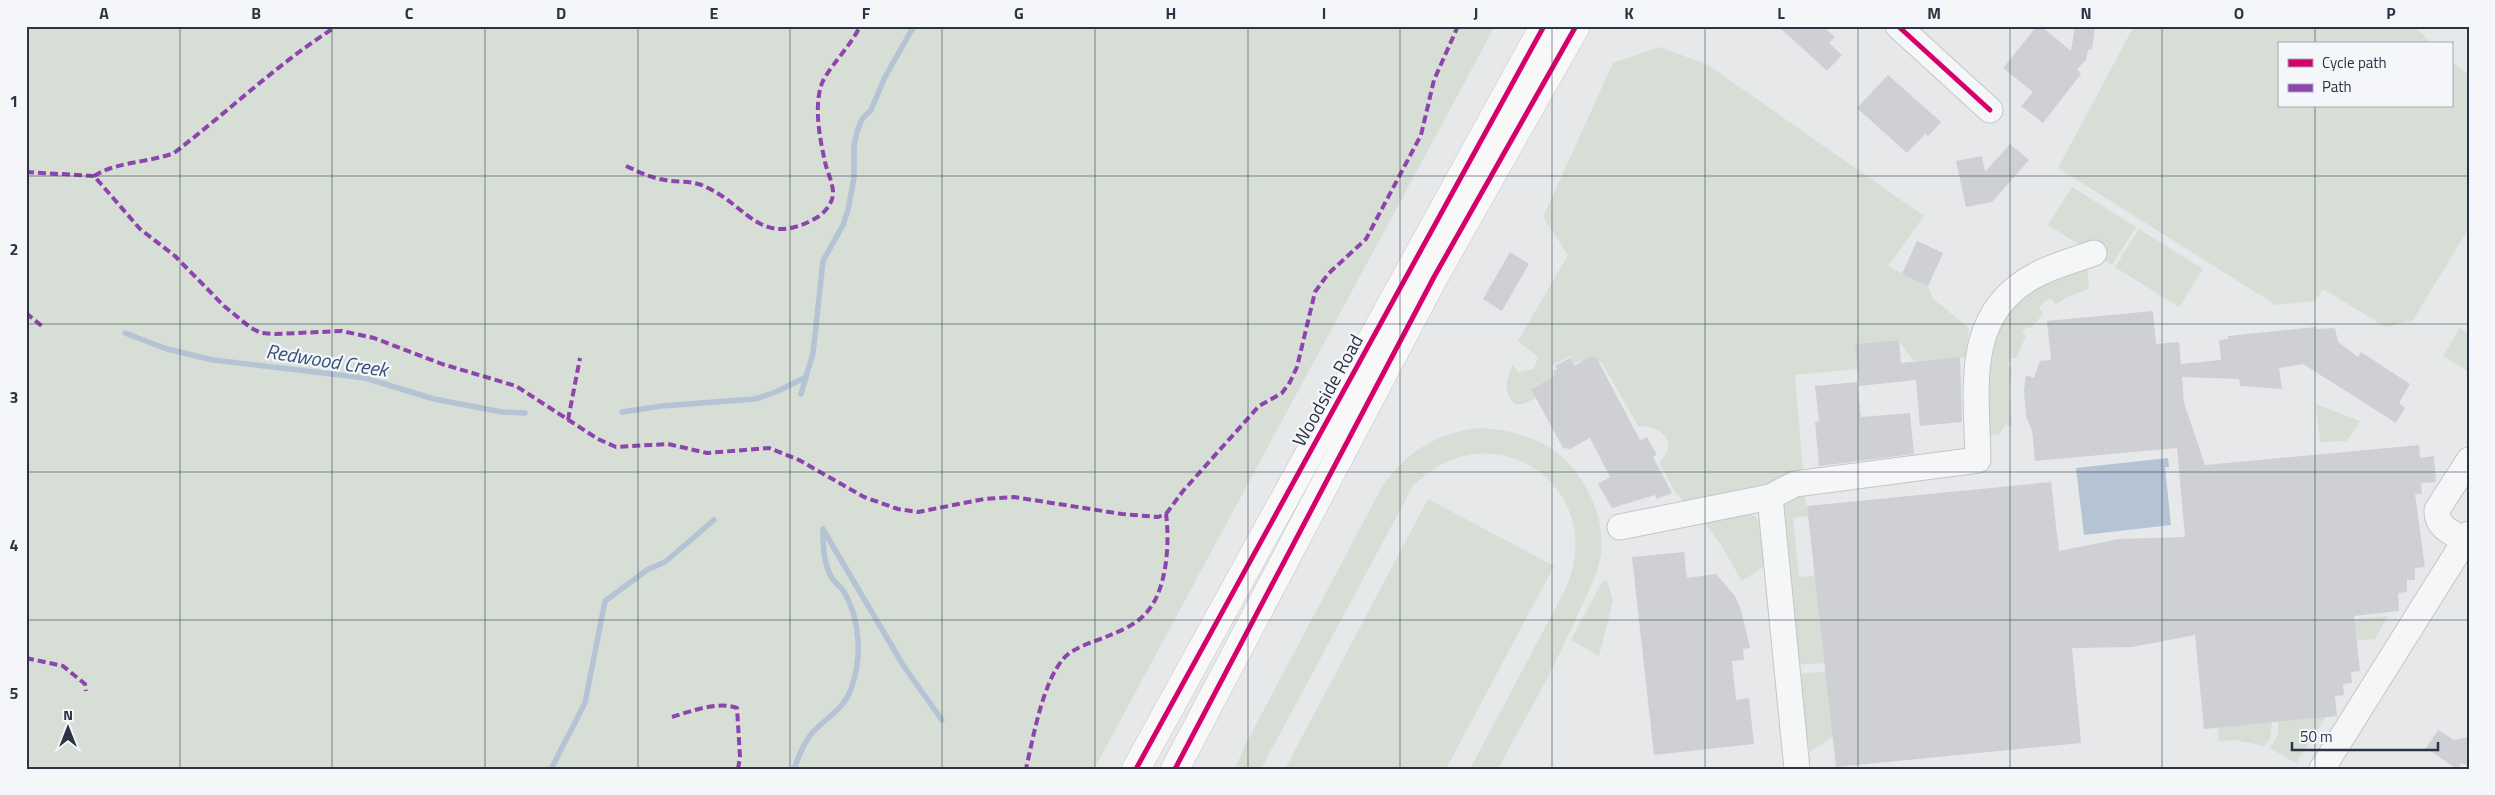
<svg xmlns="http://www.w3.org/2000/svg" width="2495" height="795" viewBox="0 0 2495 795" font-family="'Titillium Web',sans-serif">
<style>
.green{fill:#d6ded6}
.water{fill:#b4c4d5}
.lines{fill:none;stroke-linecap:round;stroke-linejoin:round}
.stream{stroke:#b4c4d5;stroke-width:5.5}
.building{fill:#ced0d3}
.minor-casing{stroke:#c4c6c8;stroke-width:27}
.major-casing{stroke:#c2c5c8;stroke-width:29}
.minor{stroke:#f5f6f7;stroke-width:25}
.major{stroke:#f8f8f8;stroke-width:28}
.quiet{stroke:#8e44ad;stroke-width:4;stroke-dasharray:8 4;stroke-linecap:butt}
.cycleway-casing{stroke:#f4f6f9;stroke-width:8}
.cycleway{stroke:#d6006c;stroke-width:5}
.grid{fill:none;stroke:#2b3445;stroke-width:1;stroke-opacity:0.55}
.labels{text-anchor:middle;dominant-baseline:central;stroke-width:4.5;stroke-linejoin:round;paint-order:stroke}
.street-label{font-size:19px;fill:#2b3445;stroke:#f4f6f9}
.water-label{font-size:20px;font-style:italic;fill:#34527a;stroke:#f4f6f9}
.neatline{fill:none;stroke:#2b3445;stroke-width:2}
.grid-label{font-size:16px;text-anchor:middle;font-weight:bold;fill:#2b3445}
</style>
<rect width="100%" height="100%" fill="#e6e8ea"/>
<g class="green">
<path d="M26 26H1495L1094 769H26Z"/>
<path d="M2134 26H2413L2433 44H2279V106H2451V60L2469 76V228L2413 320 2386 327 2323 289 2315 301 2276 305 2058 168Z"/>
<path d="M1660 47 1708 65 1924 216 1888 266 1928 286 1933 299 1969 328 1966 357 1914 361 1898 340 1855 344 1857 369 1795 375 1803 470 1770 483 1684 502 1675 492 1659 462C1681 442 1661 426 1638 426L1602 363C1591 355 1584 360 1573 364L1570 356 1551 366 1556 375 1531 388 1536 398 1523 404H1515C1501 391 1508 380 1512 364L1519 372 1534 369 1538 357 1518 341 1568 255 1543 217 1613 63Z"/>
<path d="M2072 187 2136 227 2112 265 2048 225Z"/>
<path d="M2139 229 2203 269 2179 307 2115 267Z"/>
<path d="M2087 266 2089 289 2069 296 2056 304 2050 298 2039 307 2043 314 2031 328 2026 327 2022 333 2026 336 2016 358H2010L2008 366 2012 368 2009 391 2012 426 2005 424 2000 434 1988 436C1987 385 1979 324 2027 291 2042 280 2069 273 2087 266Z"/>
<path d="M2460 328 2469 334V372L2443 356Z"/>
<path d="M2316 404 2360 421 2347 441 2320 442Z"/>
<path d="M1480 428C1517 430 1553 441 1576 472 1593 495 1604 524 1601 554 1598 575 1587 594 1578 614 1555 667 1526 717 1498 769H1470L1566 588C1610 486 1490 406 1413 486L1261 769H1235L1243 749 1382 487C1407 451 1437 433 1480 428Z"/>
<path d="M1804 489 1808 516 1793 518 1799 577 1820 575 1818 601 1824 663 1795 665 1782 506 1790 496Z"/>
<path d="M1428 499 1554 566 1446 769H1285Z"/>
<path d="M1742 510 1756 517 1763 532 1767 564 1742 581 1721 545 1704 522Z"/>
<path d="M1607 581 1613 601 1599 656 1571 640 1602 582Z"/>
<path d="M2388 616 2375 639 2253 650 2251 629Z"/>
<path d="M1827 671 1833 736 1810 752 1808 741H1804L1797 674Z"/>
<path d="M2326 717 2296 763 2270 748 2278 735V722Z"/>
<path d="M2272 722 2270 739 2264 746 2235 740 2219 741 2218 727Z"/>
</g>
<path class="water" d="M2168 458 2169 467H2165L2171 525 2084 535 2076 468Z"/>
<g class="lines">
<g class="stream">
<path d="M125 333 167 349 213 360 365 378 434 399 502 412 525 413"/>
<path d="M801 394 813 353 823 261 843 225 848 210 854 178V145L857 132 862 119 871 110 885 77 914 26"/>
<path d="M622 412 662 406 755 399 776 392 806 377"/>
<path d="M824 531 903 665 942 720"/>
<path d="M551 769 585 703 605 601 647 570 665 562 714 520"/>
<path d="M794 769C799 756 804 742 813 732 827 717 844 709 851 689 862 660 861 620 844 592 841 587 835 583 832 578 823 563 823 545 823 529"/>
</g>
</g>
<g class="building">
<path d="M1778 26H1823L1835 37 1829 43 1842 55 1827 71Z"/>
<path d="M2037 26H2041L2071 51 2075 26H2095L2092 49 2088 50 2086 60 2077 69 2081 74 2043 123 2021 106 2033 92 2003 68Z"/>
<path d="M1888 75 1941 122 1928 136 1925 134 1907 153 1857 108Z"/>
<path d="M2010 144 2029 160 1992 202 1966 207 1956 161 1982 156 1985 172Z"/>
<path d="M1917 241 1943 253 1928 286 1902 274Z"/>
<path d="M1510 252 1529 264 1502 311 1483 299Z"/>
<path d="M2153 311 2156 344 2179 342 2181 364 2221 360 2219 340 2228 339V336L2316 327V329L2335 328 2338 342 2358 357 2361 352 2410 384 2399 403 2405 408 2396 423 2303 364 2279 368 2282 389 2240 386 2239 379 2182 377 2184 403 2205 465 2419 445 2420 458 2434 456 2436 482 2421 483 2422 494H2415L2425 567 2415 568V580H2407V592L2398 593 2399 611 2354 616 2360 671 2351 672 2352 683 2343 684 2344 695 2335 696 2337 716 2204 729 2195 635 2132 647 2072 648 2081 743 1836 767 1807 506 2051 482 2059 551 2119 539 2185 537 2177 448 2035 461 2032 431 2026 416 2024 390 2026 375 2034 378 2040 361 2051 360 2047 321Z"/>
<path d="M1899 340 1901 363 1960 357 1962 422 1920 426 1916 380 1859 386 1855 344Z"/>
<path d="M1589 357H1596L1640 440 1647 437 1657 455 1653 457 1672 493 1657 499 1655 495 1612 508 1598 484 1610 477 1590 438 1570 449 1563 448 1531 389 1556 375 1554 371 1557 369 1555 366 1570 358 1574 366Z"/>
<path d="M1857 382 1861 417 1910 413 1914 454 1819 466 1815 422 1819 421 1815 386Z"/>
<path d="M1684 552 1687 578 1716 574 1735 596 1741 610 1750 648 1743 649 1744 660 1732 661 1736 700 1749 698 1754 744 1654 755 1632 557Z"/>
<path d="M2438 730 2454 740 2469 737V767L2462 763 2457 769 2426 748Z"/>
</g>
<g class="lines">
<g class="minor-casing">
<g id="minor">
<path d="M1898 26 1990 110"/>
<path d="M1770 497 1797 769"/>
<path d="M1620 527 1770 497 1795 484 1978 460C1977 390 1962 313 2036 275 2054 265 2075 260 2094 253"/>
<path d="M2465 540C2452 533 2436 527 2437 510L2469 460"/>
<path d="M2322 769 2469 534"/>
</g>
</g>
<g class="major-casing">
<g id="major">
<path d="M1136 769 1544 26"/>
<path d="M1175 769 1434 277 1576 26"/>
</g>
</g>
<use href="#minor" class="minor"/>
<use href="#major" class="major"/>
<g class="quiet">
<path d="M626 166C639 172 651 178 665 180 679 183 693 180 706 187 749 207 761 249 816 218 825 213 834 202 833 191 832 181 827 171 825 162 820 139 814 109 821 86 825 71 852 45 860 26"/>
<path d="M26 172 94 176 140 229 175 256 224 306 251 328 261 333 275 334 342 331 374 338 442 364 516 386 598 439 616 447 668 444 707 453 769 448 799 460 864 497 898 509 918 512 984 499 1014 497 1122 514 1158 517 1166 514C1170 543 1167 594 1144 615 1135 625 1120 631 1108 636 1094 642 1074 647 1064 658 1043 681 1033 738 1026 769"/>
<path d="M94 176C118 161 148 163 174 153 229 111 278 63 337 26"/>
<path d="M26 313 43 327"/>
<path d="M568 420 580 358"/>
<path d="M1166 514 1183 491 1259 406 1282 393 1290 382 1297 367 1315 292 1328 274 1366 239 1421 135 1434 80 1458 26"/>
<path d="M26 658 63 666 85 684 86 691"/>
<path d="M672 717C692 711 717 701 737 708L740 757 738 769"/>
</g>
<g class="cycleway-casing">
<g id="cycleway">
<path d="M1898 26 1990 110"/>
<path d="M1136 769 1544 26"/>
<path d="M1175 769 1434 277 1576 26"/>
</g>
</g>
<use href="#cycleway" class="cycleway"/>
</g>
<path class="grid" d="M180 26V769M332 26V769M485 26V769M638 26V769M790 26V769M942 26V769M1095 26V769M1248 26V769M1400 26V769M1552 26V769M1705 26V769M1858 26V769M2010 26V769M2162 26V769M2315 26V44M2315 106V769M26 176H2469M26 324H2469M26 472H2469M26 620H2469"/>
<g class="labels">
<g class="street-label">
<text transform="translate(1327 390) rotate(-61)">Woodside Road</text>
</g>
<g class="water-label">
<text transform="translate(327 360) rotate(9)">Redwood Creek</text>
</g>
</g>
<rect width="2495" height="795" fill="none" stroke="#f4f6f9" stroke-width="55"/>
<rect x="2278" y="42" width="175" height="65" fill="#f4f6f9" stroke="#a4a8b1"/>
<rect x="2288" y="59" width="25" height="8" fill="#d6006c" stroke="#a4a8b1"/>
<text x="2322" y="68" font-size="15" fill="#2b3445">Cycle path</text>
<rect x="2288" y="84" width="25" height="8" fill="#8e44ad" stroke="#a4a8b1"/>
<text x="2322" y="92" font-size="15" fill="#2b3445">Path</text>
<g transform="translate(68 728)" stroke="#f4f6f9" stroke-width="4" paint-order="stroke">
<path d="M0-4L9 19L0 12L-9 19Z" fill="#2b3445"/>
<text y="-8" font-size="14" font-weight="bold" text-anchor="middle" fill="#2b3445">N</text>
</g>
<path d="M2292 742v8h146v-8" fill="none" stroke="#2b3445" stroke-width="2.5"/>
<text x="2300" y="742" font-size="15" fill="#2b3445" stroke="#f4f6f9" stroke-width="4" paint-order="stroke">50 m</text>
<rect x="28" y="28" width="2440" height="740" class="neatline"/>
<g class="grid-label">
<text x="104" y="19">A</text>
<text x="256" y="19">B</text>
<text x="409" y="19">C</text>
<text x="561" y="19">D</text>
<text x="714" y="19">E</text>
<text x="866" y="19">F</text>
<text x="1019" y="19">G</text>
<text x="1171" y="19">H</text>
<text x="1324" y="19">I</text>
<text x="1476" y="19">J</text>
<text x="1629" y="19">K</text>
<text x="1781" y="19">L</text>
<text x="1934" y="19">M</text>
<text x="2086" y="19">N</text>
<text x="2239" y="19">O</text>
<text x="2391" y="19">P</text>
<text x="14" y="107">1</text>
<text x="14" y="255">2</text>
<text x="14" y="403">3</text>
<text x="14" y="551">4</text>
<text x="14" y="699">5</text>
</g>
</svg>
